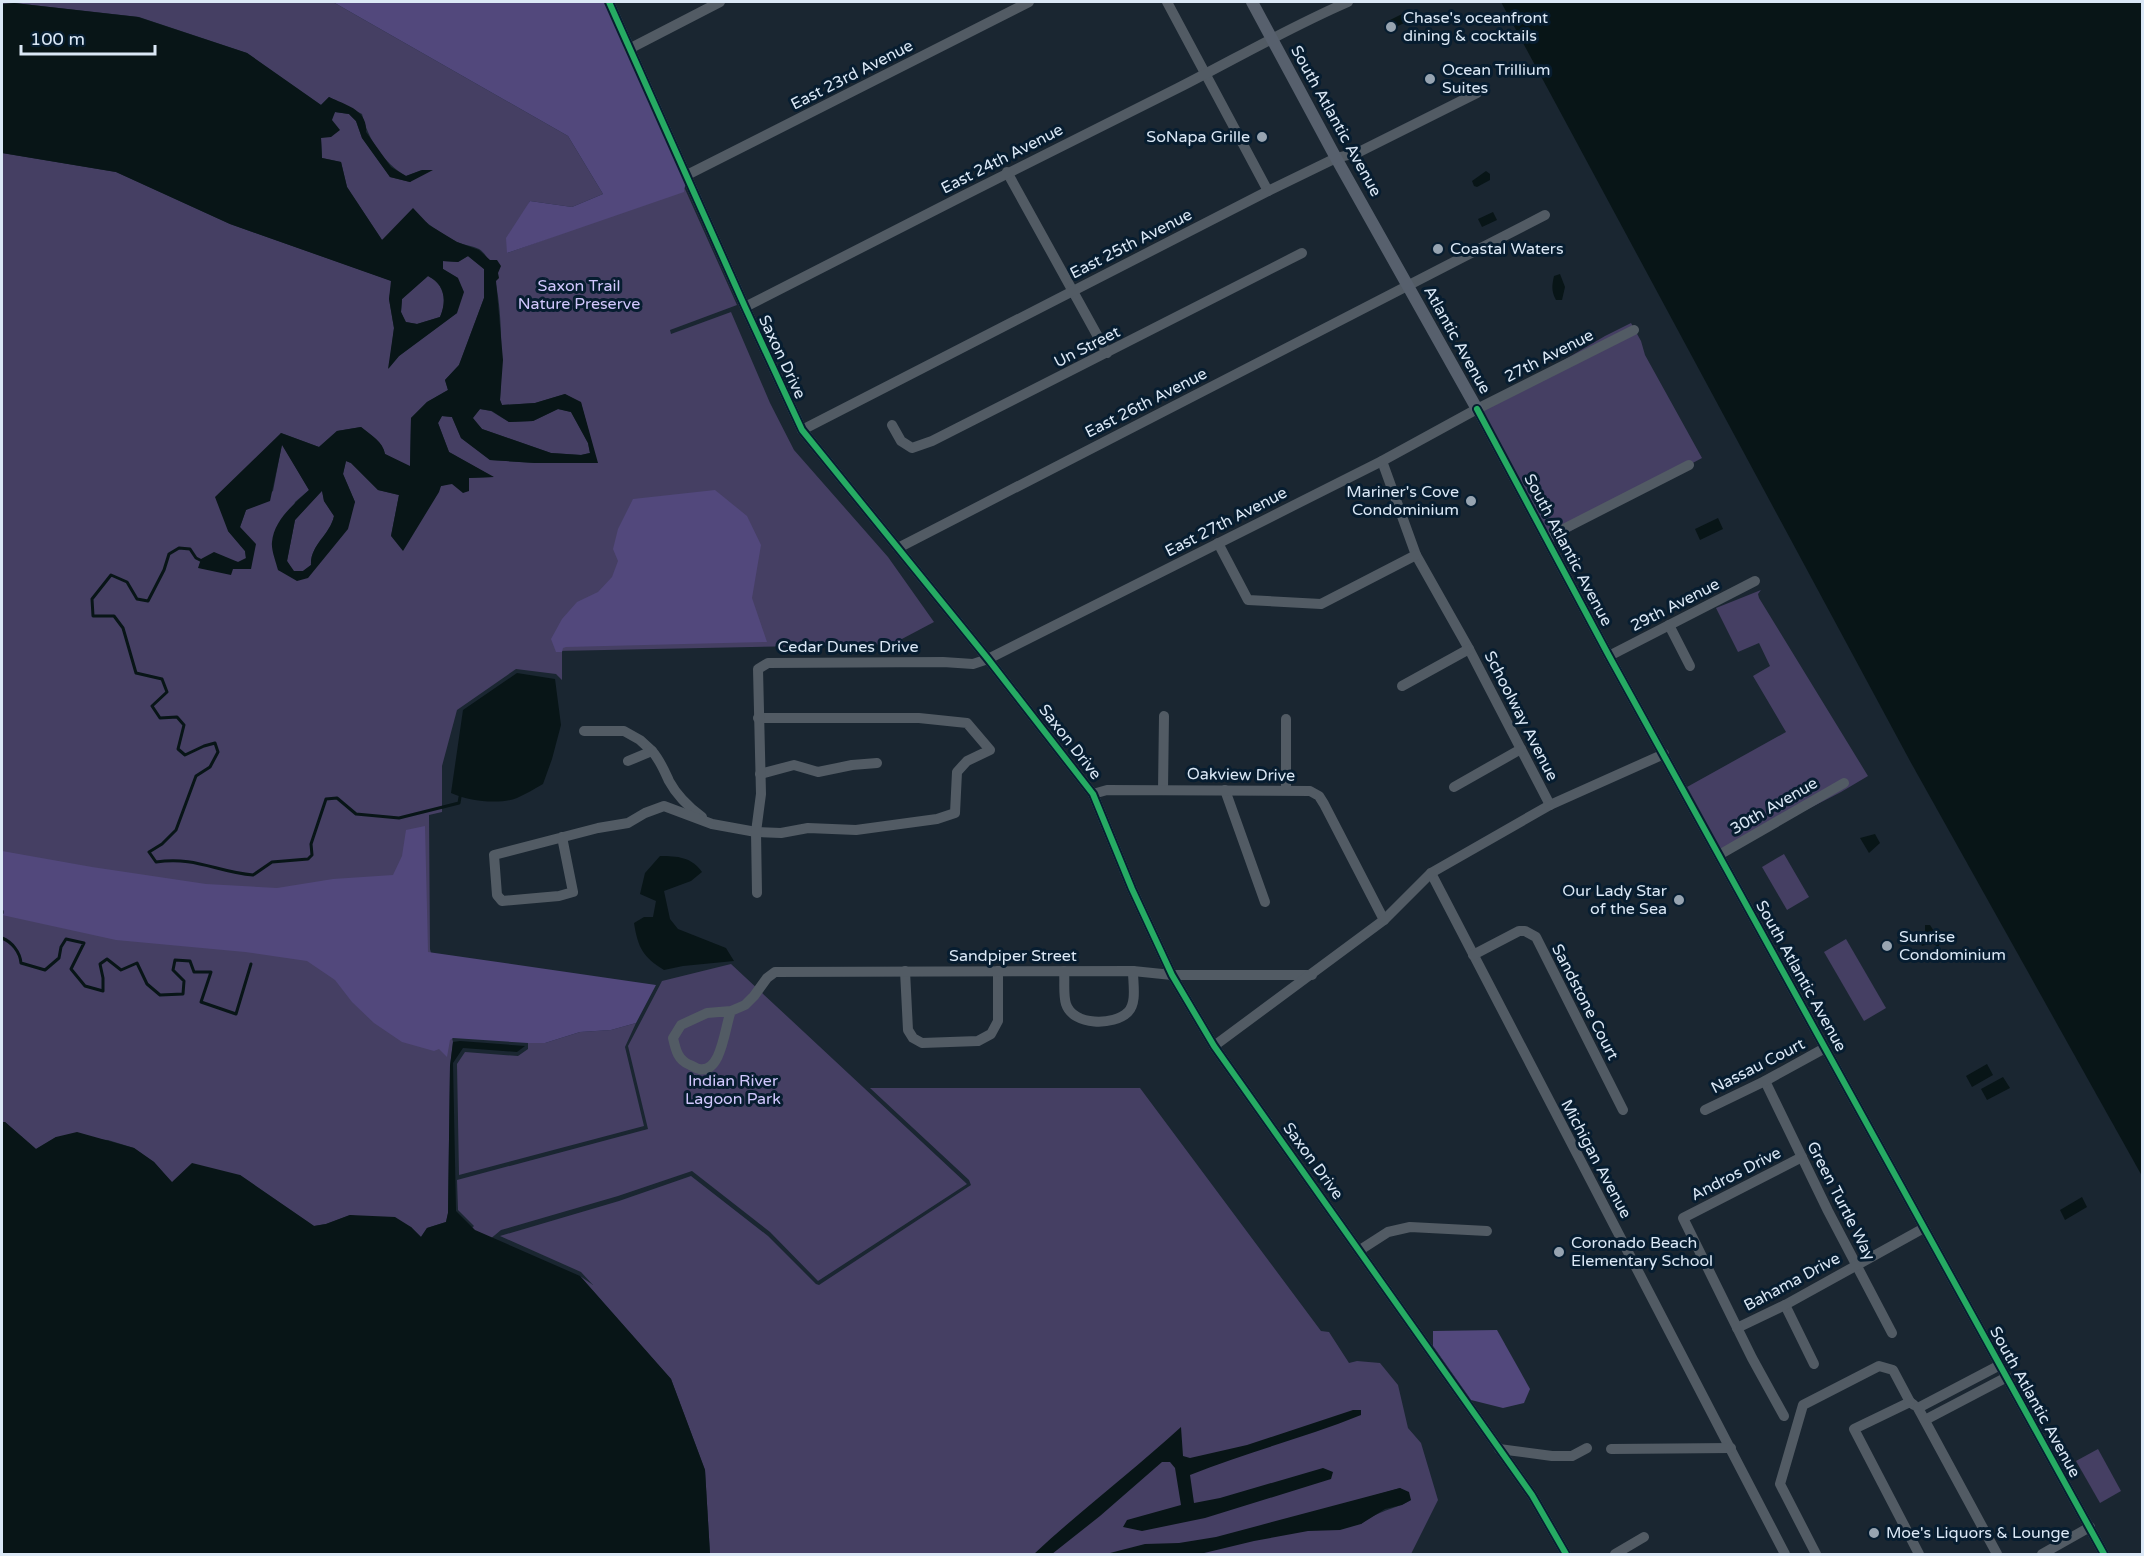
<svg xmlns="http://www.w3.org/2000/svg" width="2144" height="1556" viewBox="0 0 2144 1556" font-family="'Varela Round',sans-serif">
<style>
.green{fill:#453f63;fill-rule:evenodd}
.forest{fill:#52487c}
.water{fill:#081517;fill-rule:evenodd}
.lines{fill:none;stroke-linecap:round;stroke-linejoin:round}
.stream{stroke:#081517;stroke-width:3}
.minor{stroke:#525b64;stroke-width:10}
.major{stroke:#57606d;stroke-width:12}
.cycleway-casing{stroke:#071d30;stroke-width:10}
.cycleway{stroke:#26ab63;stroke-width:6}
.poi-dot{fill:#97a4b1;stroke:#071d30;stroke-width:2}
.labels{text-anchor:middle;dominant-baseline:central;stroke-width:6;stroke-linejoin:round;paint-order:stroke}
.poi-label{font-size:16px;fill:#dbe8f6;stroke:#071d30;text-anchor:start}
.street-label{font-size:16px;fill:#dbe8f6;stroke:#071d30}
.park-label{font-size:16px;fill:#d1c7fd;stroke:#071d30}
</style>
<rect width="100%" height="100%" fill="#1a2631"/>
<g class="green">
<path d="M2 2H333L568 136 603 194 572 207 530 201 507 253 685 189 737 305 670 330 671 334 731 312 770 403 794 450 888 557 934 622 900 640 905 644 556 651 562 652V680L556 674 516 669 457 710 442 766V812L429 815 430 949 453 1042 450 1066 448 1213 446 1222 427 1228 421 1237 411 1227 350 1215 326 1224 314 1226 240 1175 172 1183 154 1162 134 1148 108 1140 56 1137 36 1149 5 1122H2V153L116 172 230 224 392 281 389 299 394 328 389 368 399 356 457 313 458 278 443 269 442 261 458 262 468 256 484 269V298L459 365 445 380 448 390 427 402 411 418 410 467 385 454C383 442 371 435 361 427L337 431 319 447 281 433 228 531 245 551 246 559 239 562 201 559 199 568 251 569 240 527 246 510 273 491 282 444 309 490 295 502 278 570 308 577 355 502 343 474 346 461 351 463 378 490 399 495 391 536 441 486 468 478 493 477 449 452 438 423 442 416 452 417 461 438 490 460 535 463H597L581 403 565 394 535 403 502 405 500 400C502 371 506 265 479 249 473 246 464 245 457 242 447 237 435 229 426 222L382 240 347 187 341 162 322 158 321 138 335 112 349 114 356 121 362 138 390 177 410 182 422 170 406 176C384 163 368 140 362 114L329 97 321 105 247 53 139 17 14 3 2 4Z"/>
<path d="M428 276C445 285 447 301 440 317L417 324 405 322 401 312 402 299Z"/>
<path d="M1631 323 1641 341 1645 355 1702 458 1596 515 1553 542 1482 408 1605 336Z"/>
<path d="M480 409 491 411 509 422 533 421 558 409 571 412 588 443 590 453 581 455 551 453 482 429 472 418Z"/>
<path d="M322 490 324 501 334 516C330 535 310 545 311 565L303 571H293L287 561 295 520Z"/>
<path d="M1761 590 1758 594 1759 598 1868 776 1841 792 1723 853 1687 787 1786 732 1753 676 1770 666 1759 643 1738 652 1716 608Z"/>
<path d="M1784 854 1809 897 1787 910 1762 867Z"/>
<path d="M1846 939 1886 1008 1864 1021 1824 952Z"/>
<path d="M731 964 967 1184 818 1281 770 1232 692 1171 618 1196 501 1230 459 1265 445 1254 474 1226 458 1210 457 1180 648 1129 628 1046 662 981Z"/>
<path d="M636 1023 625 1047 644 1126 459 1175 457 1064 465 1052 518 1056 528 1049V1043H545L580 1032 611 1030Z"/>
<path d="M870 1088H1140L1321 1331 1329 1332 1349 1363 1357 1361 1380 1363 1398 1385 1408 1428 1421 1443 1438 1500 1411 1554H710L705 1470 671 1379 580 1276 593 1285 581 1272 500 1236 619 1201 691 1176 768 1236 816 1284 819 1285 971 1185 969 1180ZM1400 1488 1411 1500C1394 1510 1378 1510 1361 1524L1338 1506Z"/>
<path d="M2098 1449 2121 1491 2100 1503 2076 1461Z"/>
</g>
<g class="forest">
<path d="M333 2H609L687 175 684 192 507 253 506 238 530 201 572 207 603 194 568 136Z"/>
<path d="M715 490 747 516 761 545 752 598 767 642 566 647 563 648 562 652H556L551 639 562 619 577 602 598 592 612 577 618 561 613 549 618 529 633 499Z"/>
<path d="M425 826 428 952 656 985 636 1023 611 1030 580 1032 545 1043H528L453 1038 450 1040 447 1057 439 1049 434 1051 402 1042 374 1023 352 1002 335 980 307 961 245 952 116 940 2 915V851L92 867 206 884 277 888 333 879 393 875 402 856 406 830Z"/>
<path d="M1497 1330 1530 1389 1524 1403 1503 1408 1471 1400 1433 1346V1331Z"/>
</g>
<g class="water">
<path d="M1501 2H2142V1176L1910 761Z"/>
<path d="M14 3 138 17 247 53 321 105 329 97C346 105 368 110 366 132L391 167 406 176 422 170H433L410 182 390 177 362 138 356 121 349 114 335 112 332 120 340 130 331 137 321 138 322 158 341 162 347 187 382 240 413 208 429 225 457 242 479 250 490 260H497L501 266 498 273 499 278 496 281 503 360 500 400 502 405 535 403 565 394 581 402 598 463H535L490 460 461 438 452 417 442 416 438 423 449 452 494 477 469 478V491L463 493 452 484 441 486 439 492 403 551 391 536 399 495 378 490 351 463 346 461 343 474 355 502 348 529 308 578 297 581 278 570C276 562 271 550 272 542 274 520 294 504 309 490L282 445 270 501 246 510 240 527 256 544 251 569H233L231 575 198 568 201 559 214 552 238 562 246 558 245 551 228 531 215 497 281 433 319 447 337 431 361 427C371 435 383 442 385 454L410 466 411 418 427 402 448 390 445 380 459 365 484 298V269L468 256 458 262 443 261V269L458 278 464 292 457 313 399 356 388 369 394 328 389 299 391 281 230 224 116 172 2 153V4ZM428 276C445 284 447 301 440 317L417 324 406 322 401 312 402 299ZM480 409 492 411 509 422 533 421 558 409 571 412 588 443 590 453 581 455 551 453 482 429 473 418ZM322 491 324 501 334 516C330 535 310 545 311 565L303 571H294L287 561 295 520Z"/>
<path d="M1402 14 1406 22 1392 29 1388 21Z"/>
<path d="M1486 171 1490 174V180L1477 187 1474 186 1472 181Z"/>
<path d="M1493 212 1497 220 1482 227 1478 219Z"/>
<path d="M1560 274 1565 287 1562 300H1556C1551 291 1552 285 1554 276Z"/>
<path d="M1718 518 1723 529 1700 540 1695 529Z"/>
<path d="M517 673 555 679 561 725 552 759 543 784C534 789 526 794 517 798 499 805 468 801 451 793L463 710Z"/>
<path d="M1875 834 1880 843 1869 853 1860 838Z"/>
<path d="M660 856C677 856 692 857 702 872L691 881 664 891 670 919 678 929 726 948 734 961 683 966 664 970C643 957 638 948 634 923L644 917H653L656 901 640 894 645 873Z"/>
<path d="M1925 925H1930L1941 942 1938 947 1932 943 1922 946 1919 939 1925 932Z"/>
<path d="M460 1041 525 1046 517 1052 463 1048 453 1063 456 1211 475 1230 580 1276 671 1379 705 1470 710 1554H2V1122H5L36 1149 56 1137 77 1132 134 1148 154 1162 172 1182 192 1163 240 1175 314 1226 326 1224 350 1215 395 1217 411 1227 421 1237 427 1228 446 1222 448 1213 450 1066 453 1042Z"/>
<path d="M1987 1064 1993 1075 1972 1087 1966 1076Z"/>
<path d="M2003 1077 2010 1088 1987 1100 1981 1089Z"/>
<path d="M2082 1197 2087 1207 2065 1220 2060 1210Z"/>
<path d="M1353 1410H1361V1415C1305 1438 1246 1452 1190 1475L1194 1503 1220 1498 1323 1468 1333 1472 1331 1479 1205 1518 1142 1531 1123 1527 1127 1520 1181 1505 1175 1468 1170 1462H1162L1100 1516 1052 1554H1034C1081 1510 1133 1471 1181 1427L1183 1456 1190 1458 1247 1445Z"/>
<path d="M1400 1488 1409 1492 1411 1500 1402 1505 1385 1509 1361 1524 1340 1530 1308 1531 1254 1541 1200 1554H1106L1145 1544 1179 1543 1216 1537Z"/>
</g>
<g class="lines">
<g class="stream">
<path d="M200 560 196 558 190 549 179 548 169 554 164 570 148 601 137 599 127 582 111 575 92 599 93 616H114L123 628 136 673 162 679 167 692 152 706 160 718 177 717 184 725 178 749 185 755 204 746 215 743 218 752 210 767 196 776 176 830 162 844 149 852 156 862C195 856 217 872 253 875L272 862 308 859 312 855 311 844 326 799 337 798 356 814 399 818 459 803 460 797"/>
<path d="M2 911V913"/>
<path d="M2 938C12 942 20 952 21 963L45 970 59 958 61 947 66 939 84 943 71 969 85 986 103 991V978L100 964 107 959 121 970 137 963 147 984 160 995 183 994 184 981 173 970 175 960 190 961 194 972H211L201 1002 236 1014 251 964"/>
</g>
<g class="minor">
<path d="M609 2 745 307 802 430 988 659 1093 794 1132 889 1172 975 1214 1046 1532 1495 1566 1554"/>
<path d="M1167 2 1268 191"/>
<path d="M629 49 720 2"/>
<path d="M1007 172 1107 353"/>
<path d="M687 175 1029 2"/>
<path d="M745 307C889 233 1033 160 1178 88 1235 59 1290 27 1348 2"/>
<path d="M1477 409 1609 656 2104 1554"/>
<path d="M892 425 901 441 912 448 932 441 1302 253"/>
<path d="M802 430 1268 191 1336 158 1357 153 1477 93"/>
<path d="M1382 461 1416 555 1469 649 1550 805"/>
<path d="M1546 538 1689 465"/>
<path d="M1218 543 1248 600 1321 604 1416 555"/>
<path d="M898 548 1545 215"/>
<path d="M1669 625 1690 666"/>
<path d="M1609 656 1755 581"/>
<path d="M1402 686 1469 649"/>
<path d="M1286 719V790"/>
<path d="M584 731H624L640 740 652 751"/>
<path d="M628 761 652 751C660 760 664 770 669 781 676 794 690 808 702 817"/>
<path d="M760 774 794 765 818 772 852 765 877 763"/>
<path d="M1454 787 1521 749"/>
<path d="M1163 790 1164 716"/>
<path d="M1225 790 1265 902"/>
<path d="M1093 794 1107 790 1310 791 1319 796 1324 804 1384 920"/>
<path d="M562 837 573 892 559 896 502 901 497 895 494 855 598 828 628 823 645 813 664 806 712 824 756 832 781 833 808 828 856 830 937 819 955 813 957 772 967 761 990 750 967 723 919 718H758"/>
<path d="M1719 855 1844 783"/>
<path d="M1431 873 1785 1554"/>
<path d="M757 893 756 832 761 794 758 669 768 663 943 662 973 664 988 659 1382 461 1477 409 1634 330"/>
<path d="M1473 955 1519 931H1525L1536 937 1623 1110"/>
<path d="M905 971 908 1030 913 1038 922 1043 978 1041 991 1034 998 1021V971"/>
<path d="M1064 971C1065 981 1063 995 1066 1004 1073 1026 1114 1026 1128 1012 1137 1003 1133 984 1133 971"/>
<path d="M731 1011C725 1025 722 1074 699 1069 695 1068 693 1066 690 1065 678 1060 676 1051 673 1038L681 1025 707 1013 731 1011 745 1005 754 996 767 978 775 972 1133 971 1172 975H1312"/>
<path d="M1214 1046 1384 920 1431 873 1550 805 1664 754"/>
<path d="M1765 1081 1828 1211 1892 1333"/>
<path d="M1705 1110 1765 1081 1825 1048"/>
<path d="M1360 1250 1388 1232 1410 1227 1487 1231"/>
<path d="M1785 1305 1814 1364"/>
<path d="M1737 1328 1785 1305 1924 1228"/>
<path d="M1914 1405 1910 1402 1854 1429 1919 1554"/>
<path d="M1784 1416 1752 1358 1683 1218 1802 1157"/>
<path d="M1925 1420 2007 1377"/>
<path d="M1499 1449 1552 1456H1572L1587 1448"/>
<path d="M1611 1449 1731 1448"/>
<path d="M1615 1554 1644 1537"/>
<path d="M1816 1554 1780 1484 1803 1405 1879 1366 1893 1370 1910 1402"/>
<path d="M1997 1554 1918 1408 2000 1365"/>
<path d="M2042 1554 2090 1527"/>
</g>
<path class="major" d="M1252 2 1336 158 1477 409"/>
<g class="cycleway-casing">
<g id="cycleway">
<path d="M609 2 745 307 802 430 988 659 1093 794 1132 889 1172 975 1214 1046 1532 1495 1566 1554"/>
<path d="M1477 409 1609 656 2104 1554"/>
</g>
</g>
<use href="#cycleway" class="cycleway"/>
</g>
<g class="poi-dot">
<circle cx="1391" cy="27" r="6"/>
<circle cx="1430" cy="79" r="6"/>
<circle cx="1262" cy="137" r="6"/>
<circle cx="1438" cy="249" r="6"/>
<circle cx="1471" cy="501" r="6"/>
<circle cx="1679" cy="900" r="6"/>
<circle cx="1887" cy="946" r="6"/>
<circle cx="1559" cy="1252" r="6"/>
<circle cx="1874" cy="1533" r="6"/>
</g>
<g class="labels">
<g class="poi-label">
<text x="1403" y="18">Chase's oceanfront<tspan x="1403" dy="18">dining &amp; cocktails</tspan></text>
<text x="1442" y="70">Ocean Trillium<tspan x="1442" dy="18">Suites</tspan></text>
<text x="1250" y="137" text-anchor="end">SoNapa Grille</text>
<text x="1450" y="249">Coastal Waters</text>
<text x="1459" y="492" text-anchor="end">Mariner's Cove<tspan x="1459" dy="18">Condominium</tspan></text>
<text x="1667" y="891" text-anchor="end">Our Lady Star<tspan x="1667" dy="18">of the Sea</tspan></text>
<text x="1899" y="937">Sunrise<tspan x="1899" dy="18">Condominium</tspan></text>
<text x="1571" y="1243">Coronado Beach<tspan x="1571" dy="18">Elementary School</tspan></text>
<text x="1886" y="1533">Moe's Liquors &amp; Lounge</text>
</g>
<g class="street-label">
<text transform="translate(852 75) rotate(-27)">East 23rd Avenue</text>
<text transform="translate(1336 121) rotate(61)">South Atlantic Avenue</text>
<text transform="translate(1002 159) rotate(-27)">East 24th Avenue</text>
<text transform="translate(1131 244) rotate(-27)">East 25th Avenue</text>
<text transform="translate(1457 340) rotate(61)">Atlantic Avenue</text>
<text transform="translate(1087 347) rotate(-27)">Un Street</text>
<text transform="translate(1549 356) rotate(-27)">27th Avenue</text>
<text transform="translate(782 357) rotate(65)">Saxon Drive</text>
<text transform="translate(1146 403) rotate(-27)">East 26th Avenue</text>
<text transform="translate(1226 522) rotate(-27)">East 27th Avenue</text>
<text transform="translate(1568 550) rotate(62)">South Atlantic Avenue</text>
<text transform="translate(1675 605) rotate(-27)">29th Avenue</text>
<text x="848" y="647">Cedar Dunes Drive</text>
<text transform="translate(1521 716) rotate(63)">Schoolway Avenue</text>
<text transform="translate(1070 742) rotate(52)">Saxon Drive</text>
<text transform="translate(1241 775) rotate(1)">Oakview Drive</text>
<text transform="translate(1774 806) rotate(-30)">30th Avenue</text>
<text x="1013" y="956">Sandpiper Street</text>
<text transform="translate(1801 976) rotate(61)">South Atlantic Avenue</text>
<text transform="translate(1585 1002) rotate(63)">Sandstone Court</text>
<text transform="translate(1758 1066) rotate(-27)">Nassau Court</text>
<text transform="translate(1596 1159) rotate(62)">Michigan Avenue</text>
<text transform="translate(1313 1161) rotate(54)">Saxon Drive</text>
<text transform="translate(1736 1174) rotate(-27)">Andros Drive</text>
<text transform="translate(1841 1201) rotate(63)">Green Turtle Way</text>
<text transform="translate(1792 1282) rotate(-28)">Bahama Drive</text>
<text transform="translate(2035 1402) rotate(61)">South Atlantic Avenue</text>
</g>
<g class="park-label">
<text x="579" y="286">Saxon Trail<tspan x="579" dy="18">Nature Preserve</tspan></text>
<text x="733" y="1081">Indian River<tspan x="733" dy="18">Lagoon Park</tspan></text>
</g>
</g>
<rect width="2144" height="1556" fill="none" stroke="#dbe8f6" stroke-width="6"/>
<path d="M21 45v9h134v-9" fill="none" stroke="#dbe8f6" stroke-width="3"/>
<text x="30" y="45" font-size="18" fill="#dbe8f6" stroke="#071d30" stroke-width="4.5" paint-order="stroke">100 m</text>
</svg>
